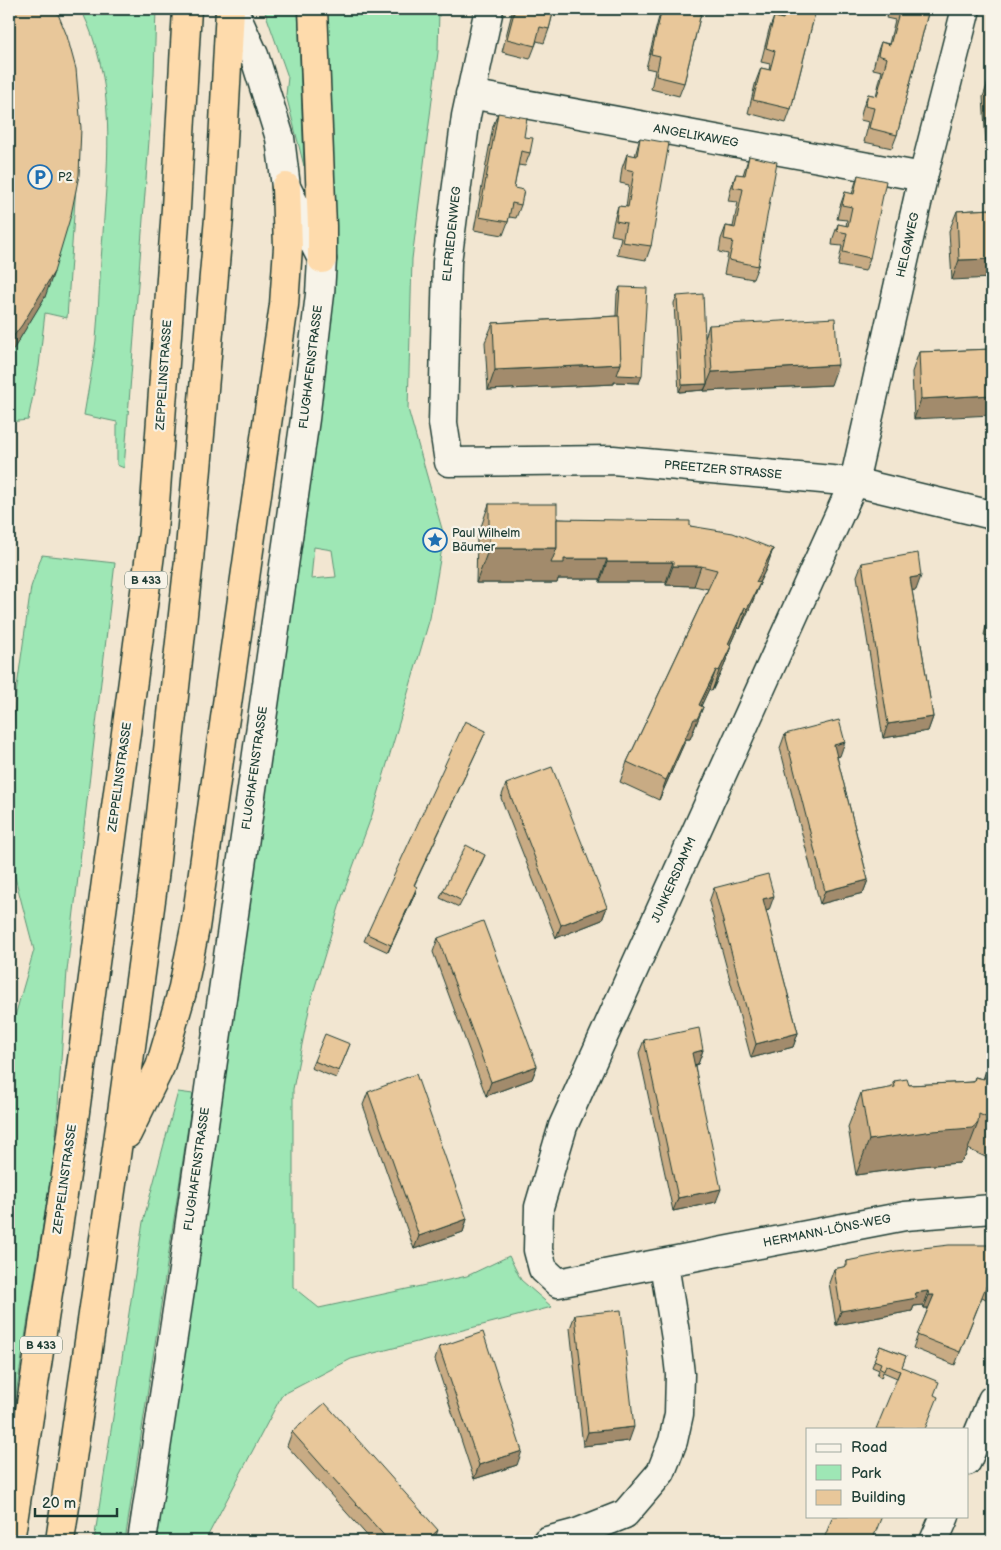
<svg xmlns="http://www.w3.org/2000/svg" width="1001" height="1550" viewBox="0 0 1001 1550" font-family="'Balsamiq Sans',sans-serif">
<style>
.green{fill:#9ee7b5;stroke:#5e9274;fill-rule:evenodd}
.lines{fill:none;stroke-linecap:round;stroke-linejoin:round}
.minor-casing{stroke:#1f3d34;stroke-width:31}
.highway-casing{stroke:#1f3d34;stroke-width:31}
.minor{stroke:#f7f3e8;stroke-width:28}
.highway{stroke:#fedbac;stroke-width:28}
.wall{fill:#c8ab84;stroke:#1f3d34}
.shaded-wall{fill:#a28b6c;stroke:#1f3d34}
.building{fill:#e8c79a;stroke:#1f3d34}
.labels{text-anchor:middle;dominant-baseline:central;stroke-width:4.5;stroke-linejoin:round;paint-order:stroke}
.shield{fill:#f7f3e8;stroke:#60746a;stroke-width:1}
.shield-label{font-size:11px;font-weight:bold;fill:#1f3d34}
.street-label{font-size:12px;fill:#1f3d34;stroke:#f7f3e8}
.poi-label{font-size:12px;fill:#1f3d34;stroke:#f7f3e8;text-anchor:start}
</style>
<rect width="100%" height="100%" fill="#f2e6d1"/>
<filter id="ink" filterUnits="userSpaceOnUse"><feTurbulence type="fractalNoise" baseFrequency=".02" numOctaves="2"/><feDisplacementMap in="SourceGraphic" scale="10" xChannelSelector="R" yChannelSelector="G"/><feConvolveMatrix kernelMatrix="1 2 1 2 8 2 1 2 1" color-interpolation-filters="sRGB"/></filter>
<g filter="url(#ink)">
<g class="green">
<path d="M81 9H156L154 75 124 468 117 465V422L84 415C88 390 93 365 96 340 99 304 100 269 103 233 108 154 117 83 81 9Z"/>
<path d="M264 9H298L304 166 286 95 288 77Z"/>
<path d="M324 9H439L438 52 412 259 408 409 444 536 430 618 372 815 343 894 311 1000 293 1089V1287L319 1308 467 1276 509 1256 521 1280 552 1307 351 1359 282 1395 205 1541H156L299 530ZM314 547 332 550 336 577 311 579Z"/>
<path d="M79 141 67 318 45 313 39 366 28 420 9 422V356L45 297Z"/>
<path d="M42 555 115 563 67 971 55 1150 9 1438V1030L15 1016 34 950 11 862 9 845V777L16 694 31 587Z"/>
<path d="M178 1092 193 1094 125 1541H94L143 1222Z"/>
</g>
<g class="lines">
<g class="minor-casing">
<g id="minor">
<path d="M489 9 466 116 447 262 443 423 449 462 613 460 854 482 992 515"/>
<path d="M966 9 923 177 854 482 563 1126 539 1207 538 1250 543 1269 558 1283 905 1216 992 1209"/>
<path d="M470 94 923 177"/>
<path d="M967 1461 992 1400"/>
<path d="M142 1541 181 1284 305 419 320 294 322 259 286 187 280 138 254 55 233 9"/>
<path d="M547 1541 577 1533 625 1514 661 1472 673 1441 679 1414 680 1374 676 1339 664 1264"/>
<path d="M934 1541 945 1516"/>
</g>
</g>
<g class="highway-casing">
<g id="highway">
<path d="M313 9 322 226V259"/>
<path d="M127 1134 160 1067 182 992 195 928 284 305 288 247 286 187"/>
<path d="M10 1541 70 1149 153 532 176 208 187 9"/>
<path d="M60 1541 116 1156 154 878 189 560 219 218 230 9"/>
</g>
</g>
<use href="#minor" class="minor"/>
<use href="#highway" class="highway"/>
</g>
<g class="wall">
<path d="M513 9H554L549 29 544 43 537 41 530 59 502 52Z"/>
<path d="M661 9H702L684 83 679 96 651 89 655 70 646 68Z"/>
<path d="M775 9H816L791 109 786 123 748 113 756 81 761 68 769 70 770 64 761 62 769 30 774 17 782 18 783 13 774 11Z"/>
<path d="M888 9H929L897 135 892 148 864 142 869 122 860 120 863 107 868 94 876 96 882 71 873 69 876 56 881 42 889 44 895 20 886 18Z"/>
<path d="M990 77H992V144L986 145 983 97Z"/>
<path d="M498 113 524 137 530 153 525 166 518 165 514 188 521 205 516 218 509 217 508 222 503 235 474 230 493 126Z"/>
<path d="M640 138 651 246 646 260 617 255 621 237 611 235 614 220 618 206 626 207 629 185 620 183 622 168 627 154 635 156Z"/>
<path d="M749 156 758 266 753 279 724 274 728 254 719 252 721 239 726 226 733 227 738 202 728 201 731 188 736 174 743 175Z"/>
<path d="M858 175 870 258 865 271 838 266 842 246 832 245 833 238 838 224 846 226 847 220 837 219 840 206 845 192 852 194Z"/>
<path d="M992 209 952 280 949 231 957 211Z"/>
<path d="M620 287 639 383 614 382V384L488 390 485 342 493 323 616 316 617 294Z"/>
<path d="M677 296 705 338 709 325 831 385 704 391V390L679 392 674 303Z"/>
<path d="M992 349 914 419 912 372 919 352Z"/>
<path d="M489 504 557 519 690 526 773 549 766 569 759 583H760L752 603 740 629 738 627 730 645 731 646 724 666 712 691 709 689 701 706 703 707 695 727 690 739H686L659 800 620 782 627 762 708 589 694 586 666 585V582H600V579H558L557 583H476L477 538Z"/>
<path d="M862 563 916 590H912L933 717 928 731 883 738 857 576Z"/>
<path d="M992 602V637L984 635Z"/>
<path d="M486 731 414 886 415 894 388 952 364 941 367 934Z"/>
<path d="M785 734 840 756 837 757 868 880 863 893 820 904 780 748Z"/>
<path d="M506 784 607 907 602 920 556 938 501 798Z"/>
<path d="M485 855 482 862 459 907 440 898 443 891Z"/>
<path d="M714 888 769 910 766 911 798 1033 793 1047 751 1058 709 902Z"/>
<path d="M438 938 537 1066 532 1079 486 1096 433 952Z"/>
<path d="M644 1040 703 1050 698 1064 695 1065 716 1202 673 1211 639 1053Z"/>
<path d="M350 1044 336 1078 311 1068 314 1061Z"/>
<path d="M992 1061V1160L968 1149 965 1157 959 1163 920 1166 856 1175 848 1127 861 1093 891 1088 894 1081 909 1085 973 1082 975 1077 983 1079 989 1062 992 1063Z"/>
<path d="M368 1092 467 1219 463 1232 414 1249 363 1105Z"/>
<path d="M992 1245V1302L982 1297 955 1365 913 1348 928 1308H924L923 1305 914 1306 912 1311 836 1325 829 1283 834 1269 844 1267 847 1261Z"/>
<path d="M575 1315 629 1441 583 1446 570 1328Z"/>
<path d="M880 1346 906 1356 897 1378 883 1372 881 1378 877 1375 879 1370 872 1367Z"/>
<path d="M439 1347 517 1465 474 1479 435 1360Z"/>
<path d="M292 1432 434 1541H372L287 1446Z"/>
</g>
<g class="shaded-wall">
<path d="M992 126V144L986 145Z"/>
<path d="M992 259V278L952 280 959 260Z"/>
<path d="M54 272 45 297 13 350 9 356V342Z"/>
<path d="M621 364 642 376 639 383 614 382V384L488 390 495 370Z"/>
<path d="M838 365 831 385 704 391 712 372Z"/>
<path d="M707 384 704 390 679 392 682 385Z"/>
<path d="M992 395V415L914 419 921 399Z"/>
<path d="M489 548H557L564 559H607L600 579H558L557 583H476Z"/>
<path d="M773 549 766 569 749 602 756 582Z"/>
<path d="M607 562H673L666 582H600Z"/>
<path d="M673 566H701L694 586 666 585Z"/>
<path d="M921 576 916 590 905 591 910 578Z"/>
<path d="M760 583 752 603 740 629 747 609Z"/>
<path d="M745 607 738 627 721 664 728 644Z"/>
<path d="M731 646 724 666 712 691 719 671Z"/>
<path d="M716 670 709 689 695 719 703 707 695 727 690 739H686L659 800 666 780 699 705Z"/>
<path d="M933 717 928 731 883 738 888 724Z"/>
<path d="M845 742 840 756 829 759 834 745Z"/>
<path d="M868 880 863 893 820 904 825 891Z"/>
<path d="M417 887 415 894 388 952 391 945Z"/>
<path d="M774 896 769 910 758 913 763 899Z"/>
<path d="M607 907 602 920 556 938 561 925Z"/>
<path d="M798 1033 793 1047 751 1058 756 1044Z"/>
<path d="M703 1050 698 1064 687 1066 692 1053Z"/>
<path d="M537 1066 532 1079 486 1096 491 1082Z"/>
<path d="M978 1123 965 1157 959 1163 920 1166 856 1175 869 1140Z"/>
<path d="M721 1189 716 1202 673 1211 678 1198Z"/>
<path d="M467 1219 463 1232 414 1249 419 1236Z"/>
<path d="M928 1291 923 1305 914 1306 912 1311 836 1325 841 1311 915 1293Z"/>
<path d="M929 1295H934L929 1308H924Z"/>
<path d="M634 1427 629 1441 583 1446 588 1432Z"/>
<path d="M522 1451 517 1465 474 1479 479 1465Z"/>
<path d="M438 1530 434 1541H426Z"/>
</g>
<g class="building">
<path d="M9 9H56L67 36 76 69 81 128 79 175 71 215 54 272 22 325 9 342Z"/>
<path d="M515 9H554L549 29 540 27 535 46 507 39Z"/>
<path d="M662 9H702L684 83 656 76 660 56 651 54Z"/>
<path d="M786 9H816L791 109 753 100 761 68 770 70 775 51 766 48 774 17 783 19Z"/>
<path d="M900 9H929L897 135 869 128 874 108 865 106 868 94 877 96 887 58 878 55 881 42 890 45Z"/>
<path d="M990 77H992V114Z"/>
<path d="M498 113 527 118 524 137 533 138 530 153 521 151 514 188 524 190 521 205 512 203 508 222 479 217Z"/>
<path d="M640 138 669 143 651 246 622 242 626 223 616 221 618 206 628 207 634 171 625 169 627 154 637 156Z"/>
<path d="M749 156 777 162 758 266 729 260 733 241 724 239 726 226 735 228 743 189 733 187 736 174 745 175Z"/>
<path d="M858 175 886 181 870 258 843 252 847 233 837 231 838 224 848 226 852 207 842 205 845 192 854 194Z"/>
<path d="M992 209V259L959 260 957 211Z"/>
<path d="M620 287 647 288 642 376 617 375 621 364 618 316Z"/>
<path d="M703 294 707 384 682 385 677 296Z"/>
<path d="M619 316 621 364 495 370 493 323Z"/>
<path d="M835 318 838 365 712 372 709 325Z"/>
<path d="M992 349V395L921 399 919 352Z"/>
<rect x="489" y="504" width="68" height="44"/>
<path d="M557 519 690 521V526L733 533 773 549 756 582 760 583 747 609 745 607 728 644 731 646 719 671 716 670 699 705 703 707 697 719H694L666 780 627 762 717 570 701 566H673V562H607V559H564V563H551L557 548Z"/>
<path d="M918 553 921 576 910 578 933 717 888 724 862 563Z"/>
<path d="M839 720 845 742 834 745 868 880 825 891 785 734Z"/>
<path d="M465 721 486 731 414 885 417 887 391 945 367 934Z"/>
<path d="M552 767 607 907 561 925 506 784Z"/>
<path d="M466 845 485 855 462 901 443 891Z"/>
<path d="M768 874 774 896 763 899 798 1033 756 1044 714 888Z"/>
<path d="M483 921 537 1066 491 1082 438 938Z"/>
<path d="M699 1028 703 1050 692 1053 721 1189 678 1198 644 1040Z"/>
<path d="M325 1034 350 1044 339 1071 314 1061Z"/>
<path d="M992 1061V1120L979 1114 978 1123 972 1128 933 1131 869 1140 861 1093 895 1087 894 1081 907 1079 909 1085 974 1082 975 1077 984 1079 989 1062 992 1063Z"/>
<path d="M416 1074 467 1219 419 1236 368 1092Z"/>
<path d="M949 1245H992V1286L987 1284 960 1352 917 1335 934 1295H929L928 1291 915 1293 917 1298 841 1311 834 1269 847 1266V1261L896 1251Z"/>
<path d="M621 1310 634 1427 588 1432 575 1315Z"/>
<path d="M483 1332 522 1451 479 1465 439 1347Z"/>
<path d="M880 1346 906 1356 902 1367 939 1382 934 1395 938 1397 925 1429H876L900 1371 886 1365 884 1371 879 1368 881 1363 874 1360Z"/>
<path d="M325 1403 438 1530 426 1541H389L292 1432Z"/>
<path d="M833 1516H882L872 1541H823Z"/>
</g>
</g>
<defs>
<g id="parking-ring" transform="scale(1.25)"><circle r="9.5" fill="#f7f3e8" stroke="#1f6fb2" stroke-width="1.5"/><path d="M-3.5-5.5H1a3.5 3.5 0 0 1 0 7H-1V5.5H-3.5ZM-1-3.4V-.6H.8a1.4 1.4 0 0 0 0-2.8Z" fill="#1f6fb2"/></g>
<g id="sight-ring" transform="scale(1.25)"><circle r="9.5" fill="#f7f3e8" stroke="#1f6fb2" stroke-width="1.5"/><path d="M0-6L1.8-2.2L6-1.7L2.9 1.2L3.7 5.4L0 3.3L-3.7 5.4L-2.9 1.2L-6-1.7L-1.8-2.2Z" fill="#1f6fb2"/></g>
</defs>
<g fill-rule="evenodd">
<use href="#parking-ring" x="40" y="177"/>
<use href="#sight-ring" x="435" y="540"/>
</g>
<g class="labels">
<g class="shield">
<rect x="125" y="571.5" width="42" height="17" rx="4"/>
<rect x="20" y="1336.5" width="42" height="17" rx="4"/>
</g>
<g class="shield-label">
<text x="146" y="580">B 433</text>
<text x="41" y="1345">B 433</text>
</g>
<g class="street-label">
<text transform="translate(696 136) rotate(10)">ANGELIKAWEG</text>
<text transform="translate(452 234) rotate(-84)">ELFRIEDENWEG</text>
<text transform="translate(908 245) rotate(-77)">HELGAWEG</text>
<text transform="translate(311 367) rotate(-83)">FLUGHAFENSTRASSE</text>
<text transform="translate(164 375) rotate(-86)">ZEPPELINSTRASSE</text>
<text transform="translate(723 470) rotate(5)">PREETZER STRASSE</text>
<text transform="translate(255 768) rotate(-82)">FLUGHAFENSTRASSE</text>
<text transform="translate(120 777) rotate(-82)">ZEPPELINSTRASSE</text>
<text transform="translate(674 880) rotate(-66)">JUNKERSDAMM</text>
<text transform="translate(197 1169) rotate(-82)">FLUGHAFENSTRASSE</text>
<text transform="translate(65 1179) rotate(-82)">ZEPPELINSTRASSE</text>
<text transform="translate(827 1231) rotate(-11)">HERMANN-LÖNS-WEG</text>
</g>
<g class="poi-label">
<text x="58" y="177">P2</text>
<text x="452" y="533">Paul Wilhelm<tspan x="452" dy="14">Bäumer</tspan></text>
</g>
</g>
<rect width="1001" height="1550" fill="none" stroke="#f7f3e8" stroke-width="30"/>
<rect x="15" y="15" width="971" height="1520" fill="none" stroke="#1f3d34" stroke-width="2" filter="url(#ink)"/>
<rect x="806" y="1428" width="162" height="90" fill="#f7f3e8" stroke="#a1aaa0"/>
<rect x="816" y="1444" width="25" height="8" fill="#f7f3e8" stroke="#a1aaa0"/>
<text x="851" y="1452" font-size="15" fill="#1f3d34">Road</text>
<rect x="816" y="1465" width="25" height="15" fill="#9ee7b5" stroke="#a1aaa0"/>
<text x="851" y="1478" font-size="15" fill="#1f3d34">Park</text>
<rect x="816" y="1490" width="25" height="15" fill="#e8c79a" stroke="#a1aaa0"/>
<text x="851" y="1502" font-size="15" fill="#1f3d34">Building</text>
<path d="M35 1508v8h82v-8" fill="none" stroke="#1f3d34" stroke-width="2.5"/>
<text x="42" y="1508" font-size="15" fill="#1f3d34" stroke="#f7f3e8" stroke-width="4" paint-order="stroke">20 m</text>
</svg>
